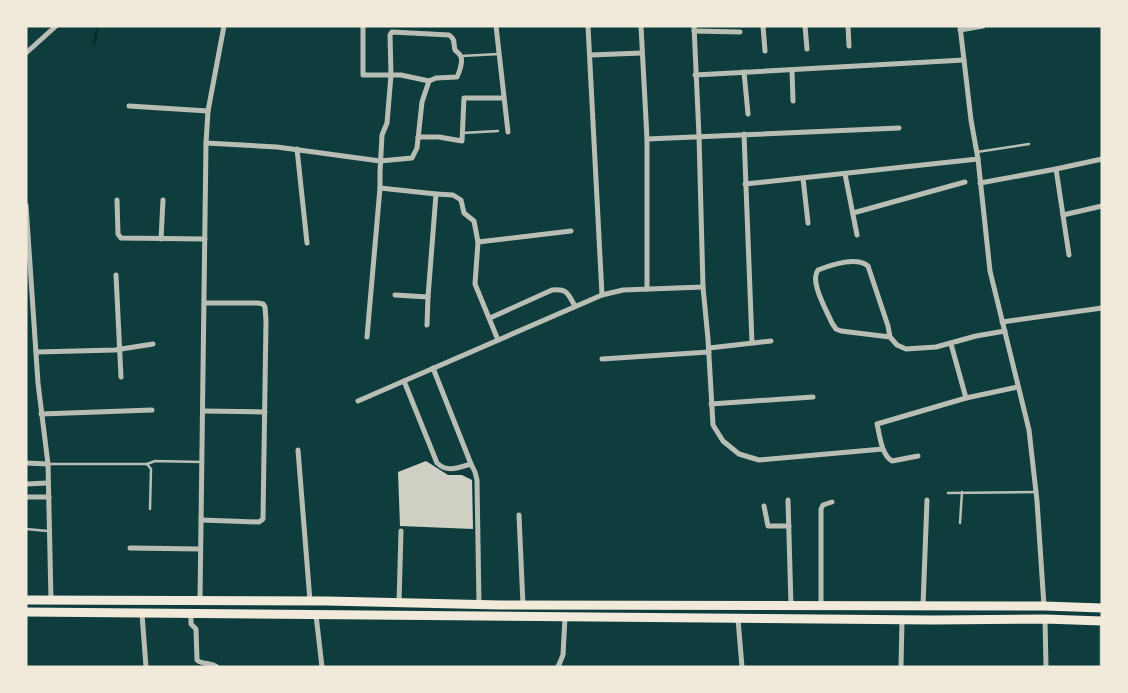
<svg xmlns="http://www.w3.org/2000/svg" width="1128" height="693" viewBox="0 0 1128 693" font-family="'Fira Sans Condensed',sans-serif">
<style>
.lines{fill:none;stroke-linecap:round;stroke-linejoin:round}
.stream{stroke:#0a2a2b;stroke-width:2.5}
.building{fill:#cfcfc3}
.service{stroke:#b8beb3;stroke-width:2.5}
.minor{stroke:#b8beb3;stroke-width:5}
.primary{stroke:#f1e9da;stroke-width:9}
</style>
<rect width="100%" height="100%" fill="#0f3d3e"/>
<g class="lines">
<path class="stream" d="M94 44 98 26"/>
</g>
<path class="building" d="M426 461 448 475H462L472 480 473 529 400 526 398 472Z"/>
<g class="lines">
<g class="service">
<path d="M461 56 499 54"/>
<path d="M462 133 498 131"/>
<path d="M977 152 1029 144"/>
<path d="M49 464H147L151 469 150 509"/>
<path d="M147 464 155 461 202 462"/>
<path d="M948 493 1036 492"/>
<path d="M960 523 962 492"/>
<path d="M26 529 48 531"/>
<path d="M1101 667V623"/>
</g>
<g class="minor">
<path d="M363 26V75H401L429 81"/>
<path d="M496 26 508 132"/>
<path d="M588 26 602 295"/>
<path d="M641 26 647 139V289"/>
<path d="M694 26 699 136 703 287 708 339 713 425 723 441 739 454 759 460 883 449"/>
<path d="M763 26 765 51"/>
<path d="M805 26 807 49"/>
<path d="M848 26 849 46"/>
<path d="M960 26 971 120 978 159 990 271 1029 430 1037 501 1044 606"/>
<path d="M960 30 983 26"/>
<path d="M694 31 740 32"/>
<path d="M26 53 56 26"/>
<path d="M590 55 642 53"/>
<path d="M792 70 793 101"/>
<path d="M744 72 748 114"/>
<path d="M695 75 964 60"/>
<path d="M129 106 208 111"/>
<path d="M744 134 752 343"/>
<path d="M418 137H439L462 141 464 98H503"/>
<path d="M647 139 899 128"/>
<path d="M206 143 277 147 380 161 412 158 417 148 422 102 429 81 436 78 457 77C459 73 463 62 461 57 460 54 457 52 455 50 453 43 456 40 449 35L392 32 390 35 391 75 387 123 382 135 380 172V188L367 337"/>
<path d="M297 149 307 243"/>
<path d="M1056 169 1069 255"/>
<path d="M845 174 857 235"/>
<path d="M803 178 808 223"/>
<path d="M980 183 1056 169 1102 159"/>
<path d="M745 184 978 159"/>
<path d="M380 188 436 194 428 297 395 295"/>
<path d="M436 194 453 195 461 200 464 213 474 221 478 242"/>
<path d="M117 200 118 234 121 238 205 239"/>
<path d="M26 205 38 383 48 464 51 600"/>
<path d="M853 213 965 182"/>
<path d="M1063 215 1102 206"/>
<path d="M161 239 163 200"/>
<path d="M116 275 121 377"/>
<path d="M490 318 552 290C568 288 568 295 575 306"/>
<path d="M1002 322 1102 308"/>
<path d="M427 325 428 297"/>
<path d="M890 337 841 331 836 329 832 323C827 311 809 281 818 270 831 265 856 256 868 266L888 326 890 337 897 345 906 349 936 347 976 336 1005 331"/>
<path d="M498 340 475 284 478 242 571 231"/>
<path d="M951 344 966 398"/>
<path d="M709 348 771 341"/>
<path d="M37 352 115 350 153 344"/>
<path d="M602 359 709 352"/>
<path d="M433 368 471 464 475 472 477 480 479 605"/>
<path d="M358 401 404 381"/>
<path d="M711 404 813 397"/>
<path d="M203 411 265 412"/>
<path d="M41 414 152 410"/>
<path d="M298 450 310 601"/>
<path d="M918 456 892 461C881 454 880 436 877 424L966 398 1018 387"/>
<path d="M26 463 48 464"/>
<path d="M471 464C457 468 448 473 437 463L404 381 602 295 623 290 703 287"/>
<path d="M26 484 48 483"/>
<path d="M26 497H49"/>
<path d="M788 500 791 606"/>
<path d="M764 506 768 526H789"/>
<path d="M519 515 523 605"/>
<path d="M201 520 259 522 263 519 266 321 265 307 263 304 258 303H205"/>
<path d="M130 548 200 549"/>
<path d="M200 600 206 143 208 111 224 26"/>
<path d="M399 603 401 531"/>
<path d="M821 606V509L823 505 832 502"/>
<path d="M923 606 927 500"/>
<path d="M142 614 146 667"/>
<path d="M191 614V624L196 629 197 660C202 665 211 662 217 667"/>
<path d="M316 615 322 667"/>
<path d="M738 619 742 667"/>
<path d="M1045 619 1046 667"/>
<path d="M558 667 563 655 565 617"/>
<path d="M901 667 902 620"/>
</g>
<g class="primary">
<path d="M26 600 327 601 501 605 1044 606 1102 608"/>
<path d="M26 612 933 620 1045 619 1102 621"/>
</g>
</g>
<rect width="1128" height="693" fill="none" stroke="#f1e9da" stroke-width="55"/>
</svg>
